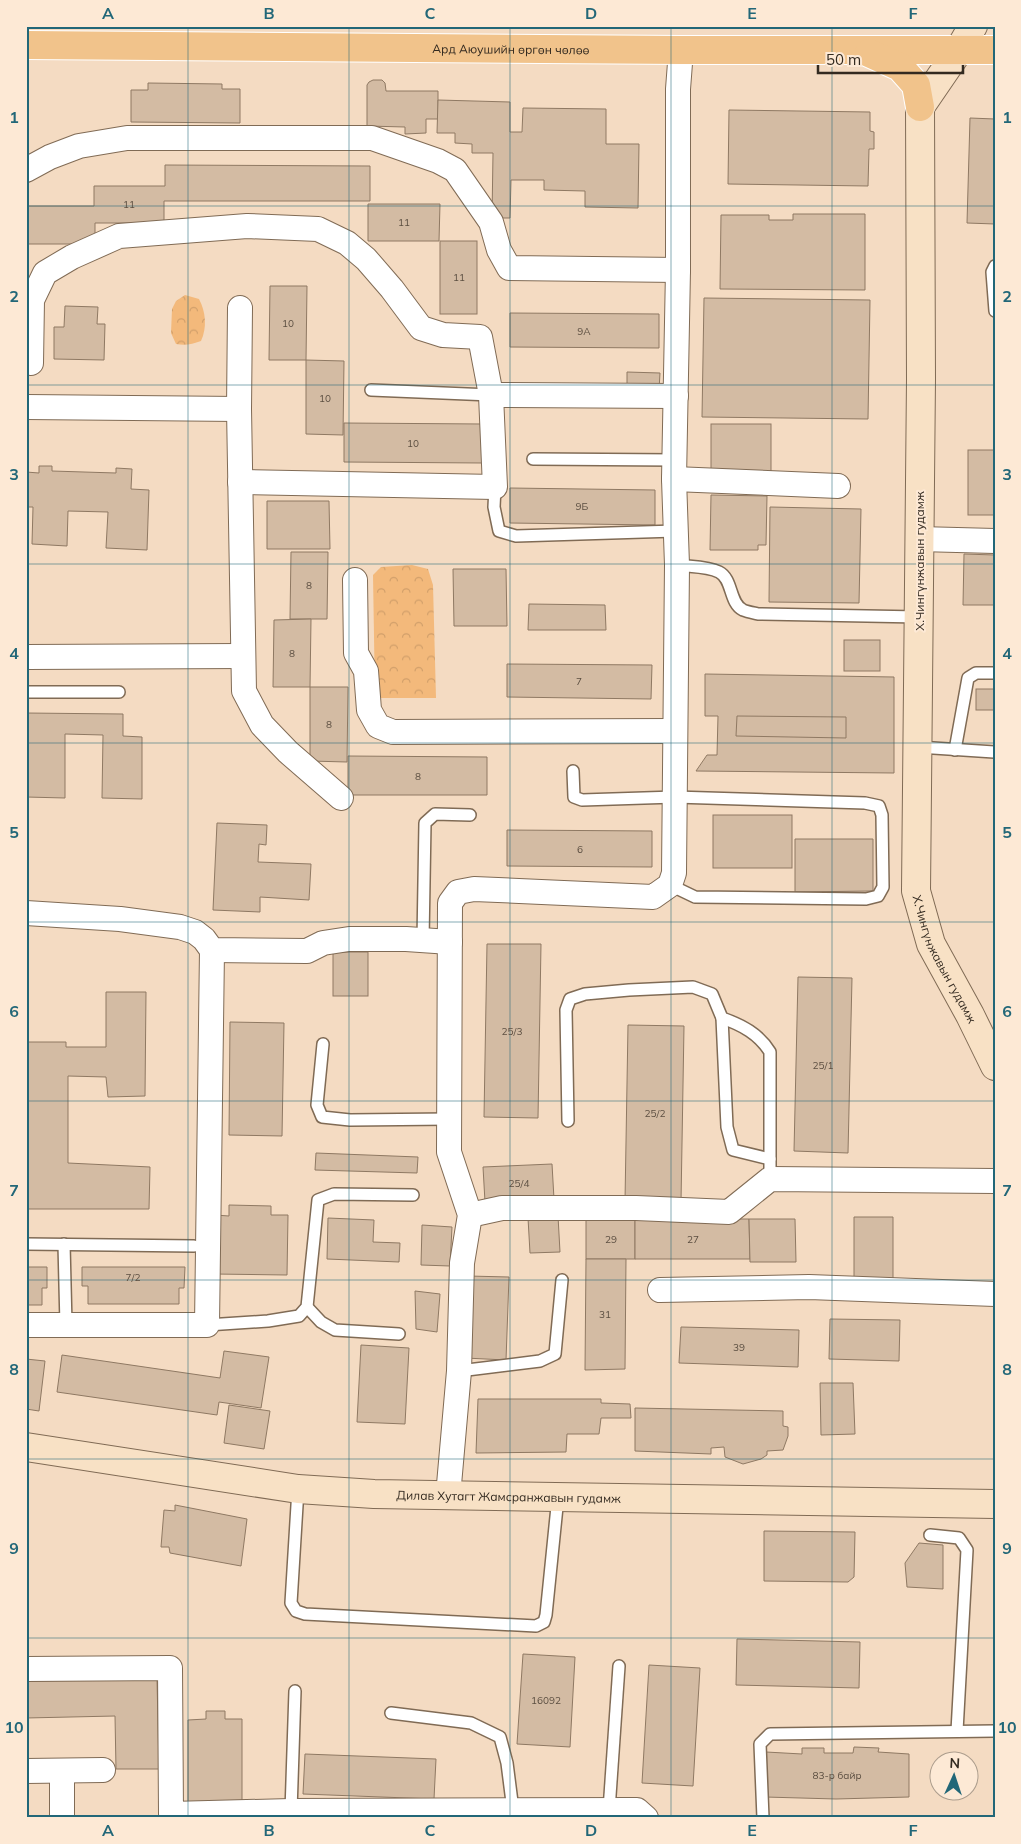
<svg xmlns="http://www.w3.org/2000/svg" width="1021" height="1844" viewBox="0 0 1021 1844" font-family="Mulish,sans-serif">
<style>
.park{fill:url(#park-crowns)}
.building{fill:#d3bba3;stroke:#8f7963}
.lines{fill:none;stroke-linecap:round;stroke-linejoin:round}
.lane-casing{stroke:#806b55;stroke-width:14}
.street-casing{stroke:#806b55;stroke-width:26}
.secondary-casing{stroke:#806b55;stroke-width:30}
.primary-casing{stroke:#fff;stroke-width:30}
.lane{stroke:#fff;stroke-width:11}
.street{stroke:#fff;stroke-width:24}
.secondary{stroke:#f8e1c5;stroke-width:28}
.primary{stroke:#f1c38b;stroke-width:28}
.grid{fill:none;stroke:#226778;stroke-width:1;stroke-opacity:0.55}
.labels{text-anchor:middle;dominant-baseline:central;stroke-width:4;stroke-linejoin:round;paint-order:stroke}
.number-label{font-size:10px;fill:#5b4e41}
.street-label{font-size:12px;fill:#332a20;stroke:#fde9d5}
.neatline{fill:none;stroke:#226778;stroke-width:2}
.grid-label{font-size:16px;text-anchor:middle;font-weight:bold;fill:#226778}
</style>
<defs>
<pattern id="park-crowns" width="20" height="18" patternUnits="userSpaceOnUse" patternTransform="scale(1.25)"><rect width="20" height="18" fill="#f3b97b"/><path d="M2 6a3 3 0 1 1 6 0M12 15a3 3 0 1 1 6 0" fill="none" stroke="#d19f6a"/></pattern>
</defs>
<rect width="100%" height="100%" fill="#f4dbc2"/>
<g class="park">
<path d="M185 295 199 299C206 312 207 328 201 341 192 344 186 346 176 344L171 333 172 309 176 301Z"/>
<path d="M412 565 428 569 433 585 436 698H375L373 575 381 567Z"/>
</g>
<g class="building">
<path d="M373 80H382L385 83 386 91H438V119H426V133L405 134V127L367 126V85L369 82Z"/>
<path d="M148 83 222 84V89H240V123L131 122V90H148Z"/>
<path d="M438 100 510 102V132H522L523 108 606 109V144H639L638 208 585 207V191L544 190V180H511L510 218H492L493 153H472V144L455 143V133H437Z"/>
<path d="M729 110 870 112V131L874 132V149H869L868 186 728 184Z"/>
<path d="M970 118 995 119V224L967 223Z"/>
<path d="M165 165 370 166V201H164V223H95V244H26V206H94V186H165Z"/>
<path d="M368 204H440L439 241H368Z"/>
<path d="M793 214H865V290L720 289 721 215H769V220H793Z"/>
<rect x="440" y="241" width="37" height="73"/>
<path d="M270 286H307L306 360H269Z"/>
<path d="M704 298 870 300 868 419 702 417Z"/>
<path d="M65 306 98 307 97 324H105L104 360 54 359V327H64Z"/>
<path d="M510 313 659 314V348L510 347Z"/>
<path d="M306 360 344 361 343 435 306 434Z"/>
<path d="M627 372 660 373 659 390 627 389Z"/>
<path d="M344 423 483 424 482 463 344 462Z"/>
<rect x="711" y="424" width="60" height="51"/>
<rect x="968" y="450" width="27" height="65"/>
<path d="M39 466H52V471L116 473V468L132 469 131 489 149 490 147 550 106 548 108 512 68 511 67 546 32 544 33 507H26V472L39 473Z"/>
<path d="M510 488 655 490V525L510 523Z"/>
<path d="M711 495 767 496 766 545H758V550H710Z"/>
<path d="M267 501H329L330 549H267Z"/>
<path d="M770 507 861 509 859 603 769 602Z"/>
<path d="M291 552H328L327 619H290Z"/>
<path d="M964 554 995 555V605H963Z"/>
<path d="M453 569H506L507 626H454Z"/>
<path d="M529 604 605 605 606 630H528Z"/>
<path d="M311 619 310 687H273L274 620Z"/>
<rect x="844" y="640" width="36" height="31"/>
<path d="M507 664 652 665 651 699 507 697Z"/>
<path d="M705 674 894 677V773L696 771 707 755H717L718 716H705Z"/>
<path d="M310 687H348L347 762 310 761Z"/>
<rect x="976" y="689" width="19" height="21"/>
<path d="M26 713 123 714V736L142 737V799L102 798 103 735 65 734V798L26 797Z"/>
<path d="M737 716 846 717V738L736 736Z"/>
<path d="M348 756 487 757V795H348Z"/>
<rect x="713" y="815" width="79" height="53"/>
<path d="M217 823 267 825 266 845 259 844 258 862 311 864 309 900 260 897V912L213 910Z"/>
<path d="M507 830 652 831V867L507 866Z"/>
<path d="M795 839H873V891L795 892Z"/>
<path d="M487 944H541L538 1118 484 1117Z"/>
<rect x="333" y="952" width="35" height="44"/>
<path d="M798 977 852 978 848 1153 794 1151Z"/>
<path d="M106 992H146L145 1096 108 1097 106 1077 68 1076V1163L150 1167 149 1209H26V1042H66V1047H106Z"/>
<path d="M230 1022 284 1023 282 1136 229 1135Z"/>
<path d="M628 1025 684 1026 681 1202 625 1201Z"/>
<path d="M316 1153 418 1157 417 1173 315 1170Z"/>
<path d="M552 1164 554 1199 485 1202 483 1167Z"/>
<path d="M229 1205 271 1206V1215H288L287 1275 214 1274 215 1215 229 1216Z"/>
<path d="M558 1216 560 1252 530 1253 528 1218Z"/>
<path d="M854 1217H893V1283L854 1282Z"/>
<path d="M328 1218 374 1220 373 1242 400 1243 399 1262 327 1259Z"/>
<rect x="586" y="1219" width="49" height="40"/>
<path d="M635 1219H749L750 1259H635Z"/>
<path d="M749 1219H795L796 1262H750Z"/>
<path d="M422 1225 452 1227 450 1266 421 1265Z"/>
<path d="M586 1259H626L625 1369 585 1370Z"/>
<path d="M26 1267H47V1288H42V1305H26Z"/>
<path d="M82 1267H185L184 1288H179V1304H88V1286H82Z"/>
<path d="M468 1276 509 1277 506 1360 465 1358Z"/>
<path d="M415 1291 440 1294 437 1332 416 1329Z"/>
<path d="M830 1319 900 1320 899 1361 829 1359Z"/>
<path d="M681 1327 799 1330 798 1367 679 1363Z"/>
<path d="M361 1345 409 1348 405 1424 357 1422Z"/>
<path d="M224 1351 269 1357 261 1408 219 1402 217 1415 57 1392 62 1355 220 1378Z"/>
<path d="M26 1359 45 1361 39 1411 26 1409Z"/>
<path d="M820 1383H853L855 1434 821 1435Z"/>
<path d="M478 1399H601V1403L630 1404 631 1418H601L599 1434H567L566 1452 476 1453Z"/>
<path d="M229 1405 270 1411 264 1449 224 1443Z"/>
<path d="M635 1408 783 1411V1426L788 1427V1436L783 1450 767 1451V1455L761 1459 743 1464 725 1457 724 1447 711 1448V1454L635 1451Z"/>
<path d="M175 1505 247 1519 241 1566 170 1553 169 1547H161L164 1510 175 1511Z"/>
<path d="M764 1531 855 1532 854 1577 848 1582 764 1581Z"/>
<path d="M919 1543 943 1545V1589L907 1587 905 1563Z"/>
<path d="M737 1639 860 1642 859 1688 736 1685Z"/>
<path d="M523 1654 575 1657 570 1747 517 1744Z"/>
<path d="M649 1665 700 1668 693 1786 642 1783Z"/>
<path d="M157 1679 159 1769H116L115 1716 26 1718V1681Z"/>
<path d="M206 1711H225V1719H242V1804H188V1720L206 1719Z"/>
<path d="M854 1747 879 1748 878 1752 909 1754V1797L836 1799 765 1797 766 1752 802 1754V1748H824V1753H853Z"/>
<path d="M305 1754 436 1759 434 1799 303 1794Z"/>
</g>
<g class="lines">
<g class="lane-casing">
<g id="lane">
<path d="M995 266 992 272 995 311"/>
<path d="M371 390 491 395"/>
<path d="M533 459 675 460"/>
<path d="M495 487 494 507 499 531 516 536 675 531"/>
<path d="M677 565C690 567 707 566 719 572 733 579 729 603 743 610 748 612 754 613 758 614L919 617"/>
<path d="M26 692H119"/>
<path d="M918 747 994 752"/>
<path d="M955 750 968 678 976 673H995"/>
<path d="M573 771 574 797 582 800 675 797 865 803 879 806 882 815 883 887 878 896 866 899 695 897 670 885"/>
<path d="M423 940 425 823 435 814 470 815"/>
<path d="M722 1018 727 1127 733 1150 770 1159"/>
<path d="M323 1044 317 1105 322 1117 350 1120 450 1119"/>
<path d="M568 1121 566 1010 570 999 585 994 629 990 693 987 712 994 722 1018C742 1025 759 1034 770 1052V1179"/>
<path d="M26 1244 194 1246"/>
<path d="M64 1244 66 1325"/>
<path d="M307 1307 321 1322 335 1330 399 1334"/>
<path d="M207 1325 268 1321 299 1316 307 1307 318 1200 334 1194 413 1195"/>
<path d="M459 1371 540 1361 555 1354 562 1280"/>
<path d="M298 1489 291 1603 296 1611 305 1614 536 1626 544 1622 546 1615 558 1497"/>
<path d="M930 1535 959 1538 967 1550 957 1731"/>
<path d="M391 1713 471 1723 500 1737 507 1763 513 1810"/>
<path d="M609 1810 619 1666"/>
<path d="M291 1811 295 1691"/>
<path d="M763 1818 760 1744 770 1734 995 1731"/>
</g>
</g>
<g class="street-casing">
<g id="street">
<path d="M26 170 50 157 79 146 127 138H372L438 161 455 170 491 222 499 250 509 268 678 270"/>
<path d="M240 308 239 409 244 691 262 725 288 752 341 798"/>
<path d="M31 363 32 300 45 273 72 257 119 236 247 226 318 229 347 243 366 259 392 289 421 328 443 335 480 337 491 395 495 487 240 482"/>
<path d="M491 395 676 396"/>
<path d="M26 407 239 409"/>
<path d="M674 479 838 486"/>
<path d="M919 539 995 541"/>
<path d="M355 580 356 653 366 671 369 710 378 726 393 732 675 731"/>
<path d="M26 657 242 656"/>
<path d="M26 913 120 919 180 927 195 932 204 939 212 950 307 951 323 943 349 939H406L450 942"/>
<path d="M470 1215 502 1208H636L729 1212 770 1179 995 1181"/>
<path d="M660 1290 809 1287 995 1294"/>
<path d="M26 1325H207L212 950"/>
<path d="M448 1496 459 1371 462 1263 470 1215 449 1152 450 903 458 892 474 889 653 897 670 885 674 873 677 565 674 479 678 270V89L681 50"/>
<path d="M26 1669 170 1668 171 1814 291 1811 637 1810 646 1818"/>
<path d="M26 1771 103 1770"/>
<path d="M62 1818V1771"/>
</g>
</g>
<g class="secondary-casing">
<g id="secondary">
<path id="s1" d="M973 26 959 50 920 107 921 379 916 891 931 944 970 1015 995 1066"/>
<path id="s2" d="M26 1447 298 1489 374 1494 995 1504"/>
</g>
</g>
<g class="primary-casing">
<g id="primary">
<path id="s3" d="M26 45 681 50H995"/>
<path d="M869 53 900 67 916 85 920 107"/>
</g>
</g>
<use href="#lane" class="lane"/>
<use href="#street" class="street"/>
<use href="#secondary" class="secondary"/>
<use href="#primary" class="primary"/>
</g>
<path class="grid" d="M188 26V1818M349 26V1818M510 26V1818M671 26V1818M832 26V1818M26 206H995M26 385H995M26 564H995M26 743H995M26 922H995M26 1101H995M26 1280H995M26 1459H995M26 1638H995"/>
<g class="labels">
<g class="number-label">
<text x="129" y="204">11</text>
<text x="404" y="222">11</text>
<text x="459" y="277">11</text>
<text x="288" y="323">10</text>
<text x="584" y="331">9А</text>
<text x="325" y="398">10</text>
<text x="413" y="443">10</text>
<text x="582" y="506">9Б</text>
<text x="309" y="585">8</text>
<text x="292" y="653">8</text>
<text x="579" y="681">7</text>
<text x="329" y="724">8</text>
<text x="418" y="776">8</text>
<text x="580" y="849">6</text>
<text x="512" y="1031">25/3</text>
<text x="823" y="1065">25/1</text>
<text x="655" y="1113">25/2</text>
<text x="519" y="1183">25/4</text>
<text x="611" y="1239">29</text>
<text x="693" y="1239">27</text>
<text x="133" y="1277">7/2</text>
<text x="605" y="1314">31</text>
<text x="739" y="1347">39</text>
<text x="546" y="1700">16092</text>
<text x="837" y="1775">83-р байр</text>
</g>
<g class="street-label">
<text stroke="none"><textPath href="#s3" startOffset="485">Ард Аюушийн өргөн чөлөө</textPath></text>
<text transform="translate(919 561) rotate(-90)">Х.Чингүнжавын гудамж</text>
<text stroke="none"><textPath href="#s1" startOffset="955">Х.Чингүнжавын гудамж</textPath></text>
<text stroke="none"><textPath href="#s2" startOffset="486">Дилав Хутагт Жамсранжавын гудамж</textPath></text>
</g>
</g>
<rect width="1021" height="1844" fill="none" stroke="#fde9d5" stroke-width="55"/>
<g transform="translate(954 1776) rotate(3)"><circle r="24" fill="#fde9d5" stroke="#ac9d8d"/>
<path d="M0-4L9 19L0 12L-9 19Z" fill="#226778"/>
<text y="-8" font-size="14" font-weight="bold" text-anchor="middle" fill="#332a20">N</text>
</g>
<path d="M818 65v8h145v-8" fill="none" stroke="#332a20" stroke-width="2.5"/>
<text x="826" y="65" font-size="15" fill="#332a20" stroke="#fde9d5" stroke-width="4" paint-order="stroke">50 m</text>
<rect x="28" y="28" width="966" height="1788" class="neatline"/>
<g class="grid-label">
<text x="108" y="19">A</text>
<text x="269" y="19">B</text>
<text x="430" y="19">C</text>
<text x="591" y="19">D</text>
<text x="752" y="19">E</text>
<text x="913" y="19">F</text>
<text x="14" y="123">1</text>
<text x="1007" y="123">1</text>
<text x="14" y="302">2</text>
<text x="1007" y="302">2</text>
<text x="14" y="480">3</text>
<text x="1007" y="480">3</text>
<text x="14" y="659">4</text>
<text x="1007" y="659">4</text>
<text x="14" y="838">5</text>
<text x="1007" y="838">5</text>
<text x="14" y="1017">6</text>
<text x="1007" y="1017">6</text>
<text x="14" y="1196">7</text>
<text x="1007" y="1196">7</text>
<text x="14" y="1375">8</text>
<text x="1007" y="1375">8</text>
<text x="14" y="1554">9</text>
<text x="1007" y="1554">9</text>
<text x="14" y="1733">10</text>
<text x="1007" y="1733">10</text>
<text x="108" y="1836">A</text>
<text x="269" y="1836">B</text>
<text x="430" y="1836">C</text>
<text x="591" y="1836">D</text>
<text x="752" y="1836">E</text>
<text x="913" y="1836">F</text>
</g>
</svg>
